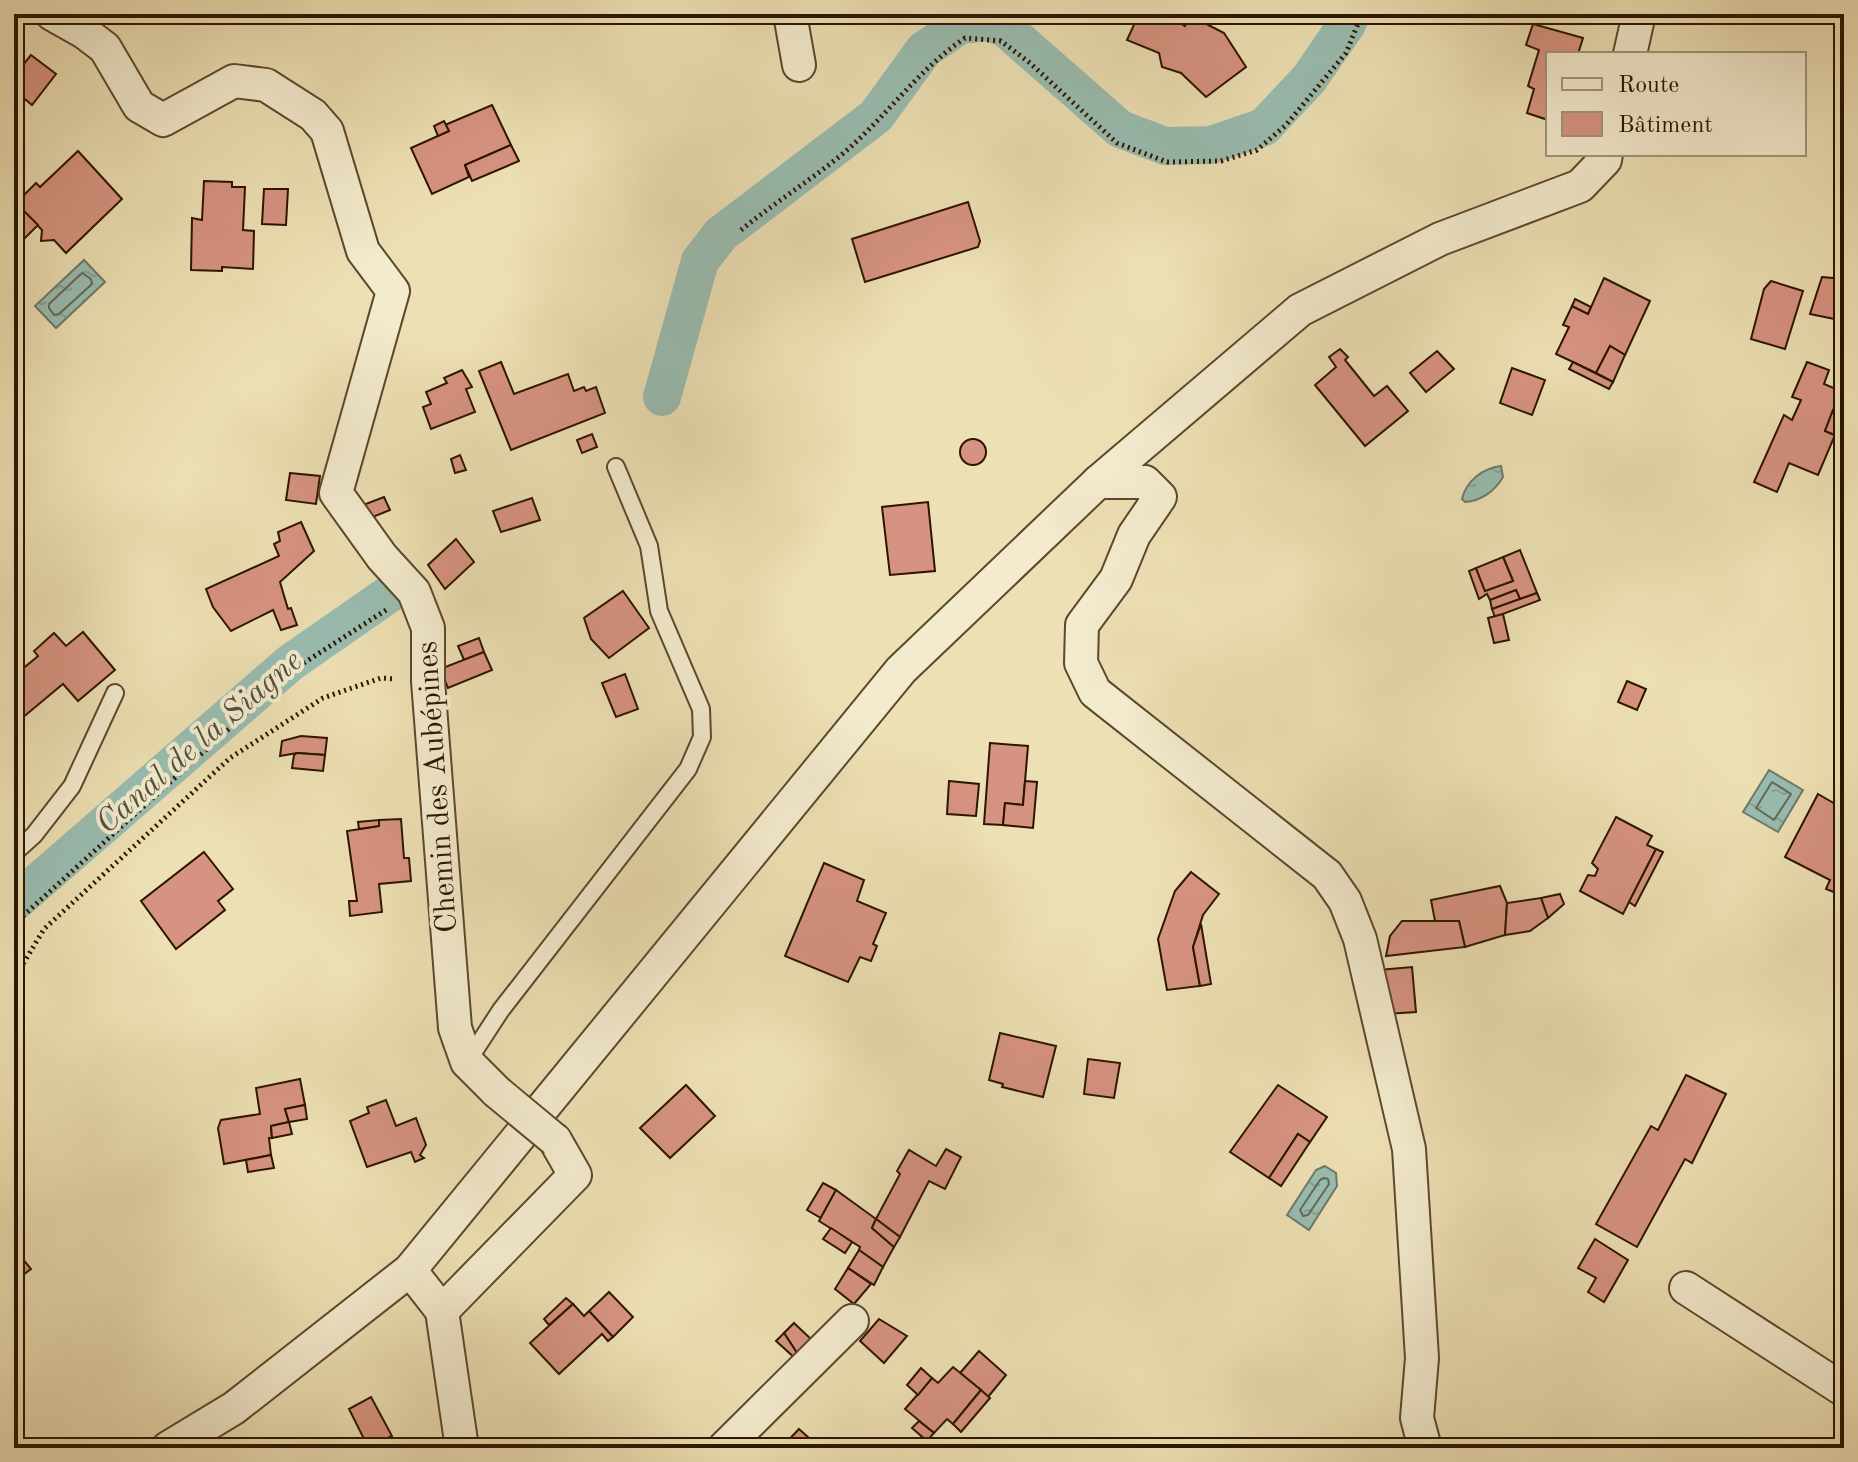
<svg xmlns="http://www.w3.org/2000/svg" width="1858" height="1462" viewBox="0 0 1858 1462" font-family="'Old Standard TT',serif">
<style>
.water{fill:url(#water-ripples);stroke:#6d7a6a;stroke-width:2}
.lines{fill:none;stroke-linecap:round;stroke-linejoin:round}
.shore{stroke:#626958;stroke-width:2}
.canal{stroke:#99bdb1;stroke-width:38}
.building{fill:#d79381;stroke:#2c1500;stroke-width:2}
.lane-casing{stroke:#5c482d;stroke-width:20}
.street-casing{stroke:#5c482d;stroke-width:36}
.path{stroke:#2c1500;stroke-width:5;stroke-dasharray:2 4;stroke-linecap:butt}
.lane{stroke:#f3ebce;stroke-width:16}
.street{stroke:#f3ebce;stroke-width:32}
.street-bridge-casing{stroke:#5c482d;stroke-width:36;stroke-linecap:butt}
.street-bridge{stroke:#f3ebce;stroke-width:32}
.labels{text-anchor:middle;dominant-baseline:central;stroke-width:8;stroke-linejoin:round;paint-order:stroke}
.street-label{font-size:30px;fill:#2c1500;stroke:#f3ebce}
.water-label{font-size:32px;font-style:italic;fill:#52503e;stroke:#f3ebce}
</style>
<defs>
<pattern id="water-ripples" width="26" height="14" patternUnits="userSpaceOnUse" patternTransform="scale(2)"><rect width="26" height="14" fill="#99bdb1"/><path d="M2 4q2-2 4 0t4 0M15 11q2-2 4 0t4 0" fill="none" stroke="#84a296"/></pattern>
</defs>
<rect width="100%" height="100%" fill="#ede0b4"/>
<filter id="stains"><feTurbulence type="fractalNoise" baseFrequency=".0025" numOctaves="4"/><feColorMatrix values="0 0 0 0 .2 0 0 0 0 .09 0 0 0 0 .02 0 0 0 .5 -.17"/></filter>
<radialGradient id="worn" r=".72"><stop offset=".6" stop-color="#630" stop-opacity="0"/><stop offset="1" stop-color="#630" stop-opacity=".3"/></radialGradient>
<g class="water">
<path d="M84 260 105 282 56 328 35 306Z"/>
<path d="M1501 466 1503 477C1495 491 1481 501 1465 502L1462 499C1466 481 1483 468 1501 466Z"/>
<path d="M1769 770 1803 790 1778 832 1743 812Z"/>
<path d="M1325 1166 1336 1173 1337 1186 1309 1230 1287 1215 1316 1170Z"/>
</g>
<g class="lines">
<g class="shore">
<path d="M82 273 91 279 92 284 59 314 54 315 49 308V304Z"/>
<path d="M1772 782 1791 794 1774 820 1756 808Z"/>
<path d="M1324 1178 1328 1179 1329 1184 1308 1215 1303 1216 1300 1210 1320 1180Z"/>
</g>
<g class="canal">
<path d="M662 397 700 261 721 234 876 116 924 50 960 25 987 22 1005 28 1120 129 1165 146 1211 145 1264 127 1309 79 1347 24 1351 14"/>
<path d="M14 903 290 663 392 592"/>
</g>
</g>
<g class="building">
<path d="M1139 14H1169L1179 19 1178 22 1185 26 1189 15 1224 33 1246 67 1206 97 1181 73 1162 67 1159 53 1127 40Z"/>
<path d="M1533 24 1583 38 1578 54H1548V120L1527 113 1534 89 1528 86 1539 50 1526 45Z"/>
<path d="M31 55 56 74 32 105 14 90V76Z"/>
<path d="M492 105 511 145 465 165 469 177 432 194 411 148 449 131 445 125Z"/>
<path d="M444 121 449 131 438 136 434 126Z"/>
<path d="M511 145 519 161 472 181 465 165Z"/>
<path d="M78 151 122 199 66 253 54 240 41 241 42 230 16 203 36 183 40 187Z"/>
<path d="M204 181 232 182V187H245L243 230 254 231 253 269 222 267V271L191 270 192 218 202 220Z"/>
<path d="M264 189H288L286 225 262 224Z"/>
<path d="M968 202 980 241 978 247 865 282 852 239Z"/>
<path d="M16 203 38 225 15 248 14 205Z"/>
<path d="M1822 277 1844 279V321L1810 314Z"/>
<path d="M1604 278 1650 301 1625 355 1610 346 1596 373 1556 354 1569 327 1563 325 1572 306 1588 314Z"/>
<path d="M1771 281 1803 291 1785 349 1751 339 1764 289Z"/>
<path d="M1575 299 1591 307 1588 314 1572 306Z"/>
<path d="M1610 346 1625 355 1613 382 1596 373Z"/>
<path d="M1340 349 1348 357 1345 360 1374 396 1387 386 1408 411 1365 446 1315 385 1336 367 1329 357Z"/>
<path d="M1437 351 1454 369 1426 392 1410 373Z"/>
<path d="M501 362 514 394 568 374 574 391 584 387 586 391 596 387 605 413 511 450 479 371Z"/>
<path d="M1573 362 1613 382 1609 389 1569 369Z"/>
<path d="M1807 362 1829 370 1824 384 1841 391 1825 431 1835 435 1818 475 1789 463 1777 492 1754 482 1784 415 1792 420 1801 400 1792 397Z"/>
<path d="M1512 368 1545 380 1532 415 1500 403Z"/>
<path d="M462 370 472 387 466 389 475 412 431 429 423 407 431 404 426 392 447 383 444 378Z"/>
<path d="M1833 410 1844 414V439L1825 431Z"/>
<path d="M592 434 597 447 582 453 577 440Z"/>
<circle cx="973" cy="452" r="13"/>
<path d="M460 455 466 470 455 473 451 459Z"/>
<path d="M290 473 320 476 316 504 286 500Z"/>
<path d="M384 497 390 510 368 519 363 505Z"/>
<path d="M532 498 540 520 501 532 493 511Z"/>
<path d="M928 502 935 571 890 575 882 507Z"/>
<path d="M301 522 314 551 280 582 288 609 291 608 297 625 281 630 273 610 231 631 213 607 206 589 279 556 274 544 280 541 278 532Z"/>
<path d="M456 539 474 562 445 589 428 565Z"/>
<path d="M1520 550 1537 593 1520 599 1516 590 1490 600 1487 594 1479 599 1469 571 1476 568 1485 591 1513 581 1503 557Z"/>
<path d="M1503 557 1513 581 1485 591 1476 568Z"/>
<path d="M1516 590 1520 599 1492 609 1490 600Z"/>
<path d="M623 591 649 628 609 658 591 639 584 618Z"/>
<path d="M1537 593 1540 600 1495 617 1492 609Z"/>
<path d="M1503 614 1509 640 1494 643 1488 618Z"/>
<path d="M83 632 115 670 78 701 63 684 15 724 14 676 38 656 34 651 54 633 66 646Z"/>
<path d="M479 638 484 652 464 660 458 646Z"/>
<path d="M484 652 492 670 448 688 440 669Z"/>
<path d="M625 674 638 709 616 717 602 683Z"/>
<path d="M1627 681 1646 689 1637 710 1618 702Z"/>
<path d="M301 736 327 738 325 755 297 753 280 756 282 741Z"/>
<path d="M990 743 1028 746 1023 805 1005 803 1003 825 984 824Z"/>
<path d="M297 753 325 755 323 771 292 768 294 755Z"/>
<path d="M949 781 979 784 976 816 947 814Z"/>
<path d="M1025 781 1037 782 1033 828 1003 825 1005 803 1023 805Z"/>
<path d="M1818 794 1844 809V844L1840 851 1844 852V896L1826 889 1830 880 1785 857Z"/>
<path d="M1616 817 1652 836 1647 845 1656 849 1623 914 1580 891 1588 875 1595 876 1598 869 1592 863Z"/>
<path d="M401 819 404 858H409L411 881 379 884 382 912 350 916 349 901H357L347 831 379 826V820Z"/>
<path d="M379 820V826L359 829 358 822Z"/>
<path d="M1656 849 1663 852 1635 906 1629 902Z"/>
<path d="M204 852 233 889 218 901 225 910 176 949 141 901Z"/>
<path d="M824 863 864 880 857 901 886 913 873 944 877 946 871 961 860 957 848 982 785 956Z"/>
<path d="M1191 872 1219 894 1203 915 1193 947 1200 986 1167 990 1158 939 1175 891Z"/>
<path d="M1500 886 1507 903 1505 935 1465 947 1459 921H1435L1431 900Z"/>
<path d="M1560 894 1564 904 1548 918 1541 898Z"/>
<path d="M1541 898 1548 918 1530 931 1505 935 1507 903Z"/>
<path d="M1402 921H1459L1465 947 1386 956 1390 936Z"/>
<path d="M1201 924 1211 984 1200 986 1193 947Z"/>
<path d="M1412 967 1416 1012 1386 1014 1379 970Z"/>
<path d="M1000 1033 1056 1046 1043 1097 1002 1087 1003 1084 989 1080Z"/>
<path d="M1088 1059 1120 1063 1114 1098 1084 1094Z"/>
<path d="M1686 1075 1726 1094 1692 1163 1685 1159 1637 1247 1596 1224 1651 1126 1658 1130Z"/>
<path d="M300 1079 305 1105 285 1109 289 1122 271 1126 272 1138H269L271 1155 224 1164 218 1128 221 1120 260 1114 256 1088Z"/>
<path d="M686 1085 715 1116 670 1158 640 1128Z"/>
<path d="M1278 1085 1327 1117 1310 1142 1298 1134 1269 1178 1230 1152Z"/>
<path d="M386 1100 396 1126 416 1118 426 1145 420 1155 424 1158 415 1162 411 1152 367 1167 350 1121 369 1113 367 1107Z"/>
<path d="M305 1105 307 1119 289 1122 285 1109Z"/>
<path d="M289 1122 292 1134 272 1138 271 1126Z"/>
<path d="M1298 1134 1310 1142 1281 1186 1269 1178Z"/>
<path d="M946 1149 961 1157 945 1189 929 1181 900 1237 876 1219 900 1174 897 1171 909 1150 936 1166Z"/>
<path d="M271 1155 274 1168 248 1172 246 1160Z"/>
<path d="M823 1183 836 1190 821 1218 807 1210Z"/>
<path d="M836 1190 876 1219 872 1228 894 1247 883 1267 859 1250 860 1247 819 1221Z"/>
<path d="M876 1219 900 1237 894 1247 872 1228Z"/>
<path d="M831 1228 852 1242 845 1253 823 1239Z"/>
<path d="M1595 1239 1628 1260 1604 1302 1588 1292 1596 1278 1578 1268Z"/>
<path d="M14 1248 31 1269 19 1278 14 1272Z"/>
<path d="M859 1250 883 1267 874 1285 848 1268Z"/>
<path d="M848 1268 871 1284 854 1304 835 1289Z"/>
<path d="M609 1292 633 1317 613 1337 589 1311Z"/>
<path d="M566 1298 573 1304 549 1325 544 1319Z"/>
<path d="M573 1304 584 1316 589 1311 613 1337 608 1341 602 1334 559 1374 530 1343Z"/>
<path d="M879 1319 907 1336 884 1363 860 1341Z"/>
<path d="M794 1323 813 1341 799 1356 784 1333Z"/>
<path d="M784 1333 799 1356 796 1359 776 1341Z"/>
<path d="M979 1351 1006 1375 988 1397 960 1373Z"/>
<path d="M953 1367 981 1390 953 1424 947 1419 934 1433 905 1409 932 1378 938 1383Z"/>
<path d="M921 1368 932 1378 918 1395 907 1385Z"/>
<path d="M981 1390 990 1398 961 1432 953 1424Z"/>
<path d="M371 1397 392 1436 368 1447 349 1409Z"/>
<path d="M919 1421 934 1433 927 1441 912 1428Z"/>
<path d="M799 1429 818 1446 816 1448 783 1446Z"/>
</g>
<g class="lines">
<g class="lane-casing">
<g id="lane">
<path d="M14 853 34 835 72 786 115 693"/>
<path d="M467 1062 501 1010 688 769 702 737 701 709 659 611 649 546 616 467"/>
</g>
</g>
<g class="street-casing">
<g id="street">
<path d="M52 14 84 32 105 48 139 106 163 120 234 81 266 85 313 115 327 131 363 251 393 291 336 493 382 557 414 592 428 628V681L455 1028 467 1062 497 1092"/>
<path d="M790 14 799 65"/>
<path d="M1630 54 1639 14"/>
<path d="M1098 482H1145L1160 497 1134 535 1116 579 1082 625 1081 663 1095 692 1327 875 1345 901 1360 939 1409 1149 1422 1358 1417 1418 1425 1448"/>
<path d="M410 1270 442 1311 462 1448"/>
<path d="M1686 1288 1844 1390"/>
<path d="M442 1311 575 1175 555 1140"/>
<path d="M168 1448 234 1408 410 1270 901 670 1098 482 1300 310 1440 239 1580 186 1605 160 1606 154"/>
<path d="M724 1448 852 1321"/>
</g>
</g>
<g class="path">
<path d="M741 230C773 204 808 182 840 156 885 119 917 70 965 38L1001 41 1030 63 1117 143 1167 162 1221 161 1257 150 1286 125 1346 53 1362 14"/>
<path d="M14 924 296 668 386 610"/>
<path d="M14 979 44 929 230 758 323 698 381 678 395 679"/>
</g>
<use href="#lane" class="lane"/>
<use href="#street" class="street"/>
<g class="street-bridge-casing">
<path id="street-bridge" d="M497 1092 555 1140"/>
</g>
<use href="#street-bridge" class="street-bridge"/>
</g>
<g class="labels">
<g class="street-label">
<text transform="translate(438 787) rotate(-94)">Chemin des Aubépines</text>
</g>
<g class="water-label">
<text transform="translate(200 743) rotate(-41)">Canal de la Siagne</text>
</g>
</g>
<rect width="1858" height="1462" fill="none" stroke="#ede0b4" stroke-width="48"/>
<rect x="16" y="16" width="1826" height="1430" fill="none" stroke="#2c1500" stroke-width="4"/>
<rect x="24" y="24" width="1810" height="1414" fill="none" stroke="#2c1500" stroke-width="2"/>
<rect x="1546" y="52" width="260" height="104" fill="#f3ebce" stroke="#a3957c" stroke-width="2"/>
<rect x="1562" y="78" width="40" height="12" fill="#f3ebce" stroke="#a3957c" stroke-width="2"/>
<text x="1618" y="92" font-size="24" fill="#2c1500">Route</text>
<rect x="1562" y="112" width="40" height="24" fill="#d79381" stroke="#a3957c" stroke-width="2"/>
<text x="1618" y="132" font-size="24" fill="#2c1500">Bâtiment</text>
<rect width="100%" height="100%" filter="url(#stains)"/>
<rect width="100%" height="100%" fill="url(#worn)"/>
</svg>
